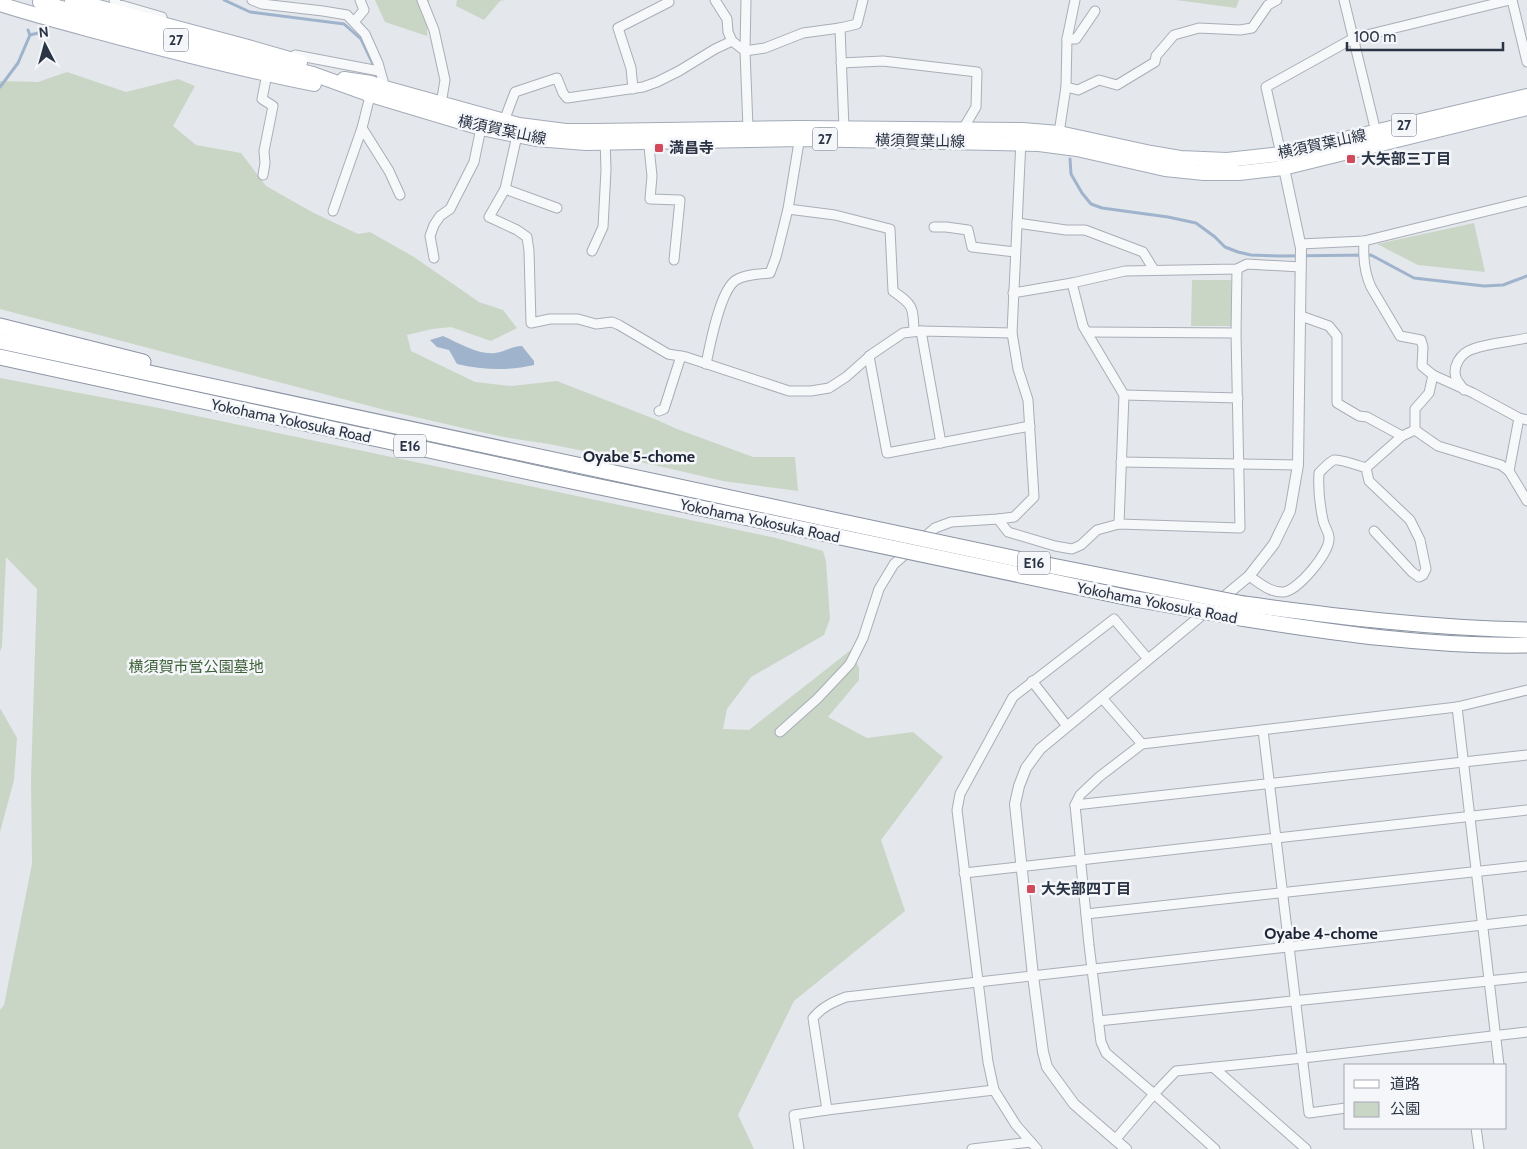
<svg xmlns="http://www.w3.org/2000/svg" width="1527" height="1149" viewBox="0 0 1527 1149" font-family="Cabin,'Noto Sans JP',sans-serif">
<style>
.green{fill:#c9d6c5}
.water{fill:#9fb4cc}
.lines{fill:none;stroke-linecap:round;stroke-linejoin:round}
.stream{stroke:#9fb4cc;stroke-width:3}
.minor-casing{stroke:#a9aeb7;stroke-width:11}
.tertiary-casing{stroke:#a9aeb7;stroke-width:12}
.primary-casing{stroke:#a3abb8;stroke-width:16}
.motorway-casing{stroke:#8b94a3;stroke-width:17}
.minor{stroke:#f7f8fa;stroke-width:9}
.tertiary{stroke:#f7f8fa;stroke-width:10}
.primary{stroke:#fff;stroke-width:14}
.motorway{stroke:#fff;stroke-width:15}
.motorway-bridge-casing{stroke:#8b94a3;stroke-width:17;stroke-linecap:butt}
.motorway-bridge{stroke:#fff;stroke-width:15}
.poi-dot{fill:#d1495b;stroke:#f4f6f9;stroke-width:2}
.labels{text-anchor:middle;dominant-baseline:central;stroke-width:5;stroke-linejoin:round;paint-order:stroke}
.shield{fill:#f4f6f9;stroke:#676e7b;stroke-width:1}
.shield-label{font-size:14px;font-weight:bold;fill:#2b3445}
.street-label{font-size:15px;fill:#2b3445;stroke:#f4f6f9}
.poi-label{font-size:15px;font-weight:bold;fill:#2b3445;stroke:#f4f6f9;text-anchor:start}
.park-label{font-size:15px;fill:#3f6138;stroke:#f4f6f9}
.neighbourhood-label{font-size:16px;font-weight:bold;fill:#1d2536;stroke:#f4f6f9}
</style>
<rect width="100%" height="100%" fill="#e4e7ec"/>
<g class="green">
<path d="M375 0H429L427 36 385 22Z"/>
<path d="M457 0H505L500 1 484 20 456 6Z"/>
<path d="M1176 0H1239L1236 8Z"/>
<path d="M67 72 126 92 178 79 195 86 173 126 196 145 241 153 266 186 312 212 358 234 370 232 414 257 479 302 503 310 517 328 491 341 451 327 432 329 407 335 411 351 475 382 511 386 557 381 657 420 677 429 753 457H795L798 491 723 481 654 465 549 444 509 438 476 431 385 410 282 383 0 309V81L38 82Z"/>
<path d="M1474 223 1485 272 1418 265 1377 244Z"/>
<path d="M1192 280H1231V326H1191Z"/>
<path d="M0 378 159 408 776 538 823 551 826 561 830 619 824 635 751 677 727 709 723 729 749 730 852 649 859 668V680L828 717 867 738 913 732 943 757 881 840 905 911 794 1001 738 1115 754 1149H0V1010L4 1005 32 864 31 778 37 589 6 557 2 646 0 652Z"/>
<path d="M0 708 17 738 14 780 0 832Z"/>
</g>
<path class="water" d="M443 336C459 343 478 355 495 353 505 352 512 346 522 346L534 361V365C508 371 483 370 457 364L449 350 437 347 430 340Z"/>
<g class="lines">
<g class="stream">
<path d="M224 0 250 12 344 24 361 39 373 64"/>
<path d="M28 30 30 35"/>
<path d="M30 35 42 32"/>
<path d="M0 87 18 63 30 35"/>
<path d="M1070 159 1071 174 1082 193 1091 204 1102 208 1168 217 1196 223 1215 237 1225 247 1238 252 1251 255 1281 256 1371 255 1414 278 1484 286 1503 285 1527 276"/>
</g>
<g class="minor-casing">
<g id="minor">
<path d="M114 0 117 4 162 17"/>
<path d="M252 0 262 4 323 11 347 15 365 34 378 63 385 88"/>
<path d="M422 0 434 30 445 80 441 104"/>
<path d="M715 0 727 19 728 32 732 41 745 51 765 48 803 33 840 28"/>
<path d="M746 0 745 51 748 128"/>
<path d="M1344 0 1376 132"/>
<path d="M1512 0 1527 62"/>
<path d="M354 22 364 10 360 0"/>
<path d="M1067 39H1076L1095 11"/>
<path d="M295 55 379 71"/>
<path d="M841 63 883 61 977 72 976 107 963 129"/>
<path d="M1066 87 1078 90 1099 80 1117 85 1155 62 1156 56 1174 35 1199 28 1240 30 1252 28 1268 5 1277 0"/>
<path d="M633 89 631 68 618 28 669 2"/>
<path d="M371 92 362 128 389 171 400 195"/>
<path d="M504 121 515 92 557 78 563 93 567 98 643 87 657 82 679 71 715 49 732 41"/>
<path d="M844 128 840 28 857 24 863 0"/>
<path d="M518 131 505 189 489 217 517 230 527 237 529 251 531 323 550 319H578L596 324 612 322 619 325 668 354 686 357 789 391H811L829 388 846 377 872 354 903 333 921 331 1012 333"/>
<path d="M1059 133 1066 87 1067 39 1075 0"/>
<path d="M648 137 652 176 650 199 680 200 674 260"/>
<path d="M1281 154 1266 87 1354 38 1510 0"/>
<path d="M263 175 265 163 264 151 273 106 262 99 267 74"/>
<path d="M505 189 557 208"/>
<path d="M788 209 835 215 890 229 893 291C913 305 913 306 914 331"/>
<path d="M333 211 362 128"/>
<path d="M1017 223 1066 230H1085L1143 252 1154 270"/>
<path d="M934 227H946L968 230 972 247 1015 252"/>
<path d="M1364 241C1363 257 1364 272 1371 287L1400 336 1421 340 1423 347 1422 366 1433 375 1429 393 1415 409V430L1402 436 1366 468"/>
<path d="M1300 244 1364 241 1527 201"/>
<path d="M592 251 603 227 606 170 605 139"/>
<path d="M434 258 430 236 434 225 440 216 450 209 474 162 482 123"/>
<path d="M1072 283 1083 326 1124 395 1119 524"/>
<path d="M1013 293 1072 283 1125 271 1237 269 1247 264 1301 267"/>
<path d="M1301 316 1329 326 1337 336V403L1359 416 1367 417 1402 436"/>
<path d="M921 331 941 443"/>
<path d="M1088 332 1236 333"/>
<path d="M869 356 887 453 1030 426"/>
<path d="M706 364C710 345 720 290 736 280 746 274 759 274 770 273L776 257 788 209 800 136"/>
<path d="M1433 375 1473 393 1519 418 1527 420"/>
<path d="M1464 390C1462 387 1459 383 1457 380 1451 368 1460 353 1473 349 1489 343 1510 342 1527 338"/>
<path d="M1124 395 1238 398"/>
<path d="M659 411 664 409 681 356"/>
<path d="M1415 430 1438 446 1501 465 1509 471 1527 501"/>
<path d="M1121 462 1298 465"/>
<path d="M1509 471 1519 418"/>
<path d="M998 519 1008 532 1055 546 1072 549 1081 545 1097 530 1119 524 1240 528 1236 333 1237 269"/>
<path d="M921 540 935 528 951 522 998 519 1014 517 1034 497 1028 400 1018 369 1012 333 1021 140"/>
<path d="M1249 576C1260 583 1270 593 1284 592 1298 590 1330 553 1329 538 1329 532 1324 526 1323 520 1320 506 1318 488 1319 473 1323 469 1329 462 1334 460 1339 459 1360 466 1366 468L1369 481 1410 520 1420 540 1426 569 1423 575 1419 577 1412 572 1374 531"/>
<path d="M1032 681 1067 726"/>
<path d="M1102 698 1142 744"/>
<path d="M1457 707 1499 1065"/>
<path d="M1263 730 1309 1113 1346 1108"/>
<path d="M780 732 817 699 850 664 863 638 879 589 894 564 909 551"/>
<path d="M1075 805 1527 755"/>
<path d="M964 873 1527 810"/>
<path d="M1086 914 1527 866"/>
<path d="M1098 1021 1527 977"/>
<path d="M1213 1067 1306 1149"/>
<path d="M827 1110 813 1018C822 1007 833 1002 846 997L1527 920"/>
<path d="M1476 1128 1479 1149"/>
<path d="M1115 1140 1154 1094 1176 1071 1303 1058 1527 1032"/>
<path d="M799 1149 794 1115 827 1110 994 1090"/>
<path d="M972 1149 1031 1142"/>
<path d="M1037 1149 1016 1125 994 1090 988 1062 957 810 960 794 1013 697 1114 619 1148 659"/>
<path d="M1215 1149 1154 1094 1106 1053 1101 1042 1089 945 1075 805 1080 795 1099 777 1142 744 1457 707 1527 690"/>
</g>
</g>
<g class="tertiary-casing">
<g id="tertiary">
<path d="M1219 601 1249 576 1274 544 1290 511 1298 465 1301 248 1281 154"/>
<path d="M1126 1149 1074 1104 1047 1067 1043 1052 1033 976 1015 804 1019 786 1026 768 1040 749 1208 610"/>
</g>
</g>
<g class="primary-casing">
<g id="primary">
<path d="M72 0 248 47 300 62"/>
<path d="M40 2 145 32 313 74 371 95 481 128 536 139 586 143 800 139 1039 144 1077 149 1165 169 1204 173H1239L1283 168 1527 108"/>
<path d="M0 4C40 17 81 27 121 38 185 55 249 71 314 84"/>
<path d="M344 79 371 83 385 88 519 125 566 131H595L800 128 1022 130 1059 133 1151 153 1180 158 1227 160 1281 154 1527 96"/>
</g>
</g>
<g class="motorway-casing">
<g id="motorway">
<path d="M0 326 143 362"/>
<path d="M0 341 824 518"/>
<path d="M0 357 576 482 821 533"/>
<path d="M1244 604C1339 617 1432 628 1527 630"/>
<path d="M1241 618C1335 633 1431 647 1527 645"/>
</g>
</g>
<use href="#minor" class="minor"/>
<use href="#tertiary" class="tertiary"/>
<use href="#primary" class="primary"/>
<use href="#motorway" class="motorway"/>
<g class="motorway-bridge-casing">
<g id="motorway-bridge">
<path d="M824 518 1022 560 1244 604"/>
<path d="M821 533 1130 598 1241 618"/>
</g>
</g>
<use href="#motorway-bridge" class="motorway-bridge"/>
</g>
<g class="poi-dot">
<rect x="654" y="143" width="10" height="10" rx="2.5"/>
<rect x="1346" y="154" width="10" height="10" rx="2.5"/>
<rect x="1026" y="884" width="10" height="10" rx="2.5"/>
</g>
<g class="labels">
<g class="shield">
<rect x="163.5" y="28.5" width="25" height="23" rx="4"/>
<rect x="1391.5" y="113.5" width="25" height="23" rx="4"/>
<rect x="812.5" y="127.5" width="25" height="23" rx="4"/>
<rect x="394" y="434.5" width="32" height="23" rx="4"/>
<rect x="1018" y="551.5" width="32" height="23" rx="4"/>
</g>
<g class="shield-label">
<text x="176" y="40">27</text>
<text x="1404" y="125">27</text>
<text x="825" y="139">27</text>
<text x="410" y="446">E16</text>
<text x="1034" y="563">E16</text>
</g>
<g class="street-label">
<text transform="translate(502 130) rotate(12)">横須賀葉山線</text>
<text transform="translate(920 141) rotate(1)">横須賀葉山線</text>
<text transform="translate(1322 144) rotate(-12)">横須賀葉山線</text>
<text transform="translate(291 421) rotate(12)">Yokohama Yokosuka Road</text>
<text transform="translate(760 521) rotate(12)">Yokohama Yokosuka Road</text>
<text transform="translate(1157 603) rotate(11)">Yokohama Yokosuka Road</text>
</g>
<g class="poi-label">
<text x="669" y="148">満昌寺</text>
<text x="1361" y="159">大矢部三丁目</text>
<text x="1041" y="889">大矢部四丁目</text>
</g>
<g class="park-label">
<text x="196" y="667">横須賀市営公園墓地</text>
</g>
<g class="neighbourhood-label">
<text x="639" y="456">Oyabe 5-chome</text>
<text x="1321" y="933">Oyabe 4-chome</text>
</g>
</g>
<rect x="1344" y="1064" width="162" height="65" fill="#f4f6f9" stroke="#a4a8b1"/>
<rect x="1354" y="1080" width="25" height="8" fill="#ffffff" stroke="#a4a8b1"/>
<text x="1390" y="1089" font-size="15" fill="#2b3445">道路</text>
<rect x="1354" y="1102" width="25" height="15" fill="#c9d6c5" stroke="#a4a8b1"/>
<text x="1390" y="1114" font-size="15" fill="#2b3445">公園</text>
<g transform="translate(45 45) rotate(354)" stroke="#f4f6f9" stroke-width="4" paint-order="stroke">
<path d="M0-4L9 19L0 12L-9 19Z" fill="#2b3445"/>
<text y="-8" font-size="14" font-weight="bold" text-anchor="middle" fill="#2b3445">N</text>
</g>
<path d="M1347 42v8h156v-8" fill="none" stroke="#2b3445" stroke-width="2.5"/>
<text x="1354" y="42" font-size="15" fill="#2b3445" stroke="#f4f6f9" stroke-width="4" paint-order="stroke">100 m</text>
</svg>
